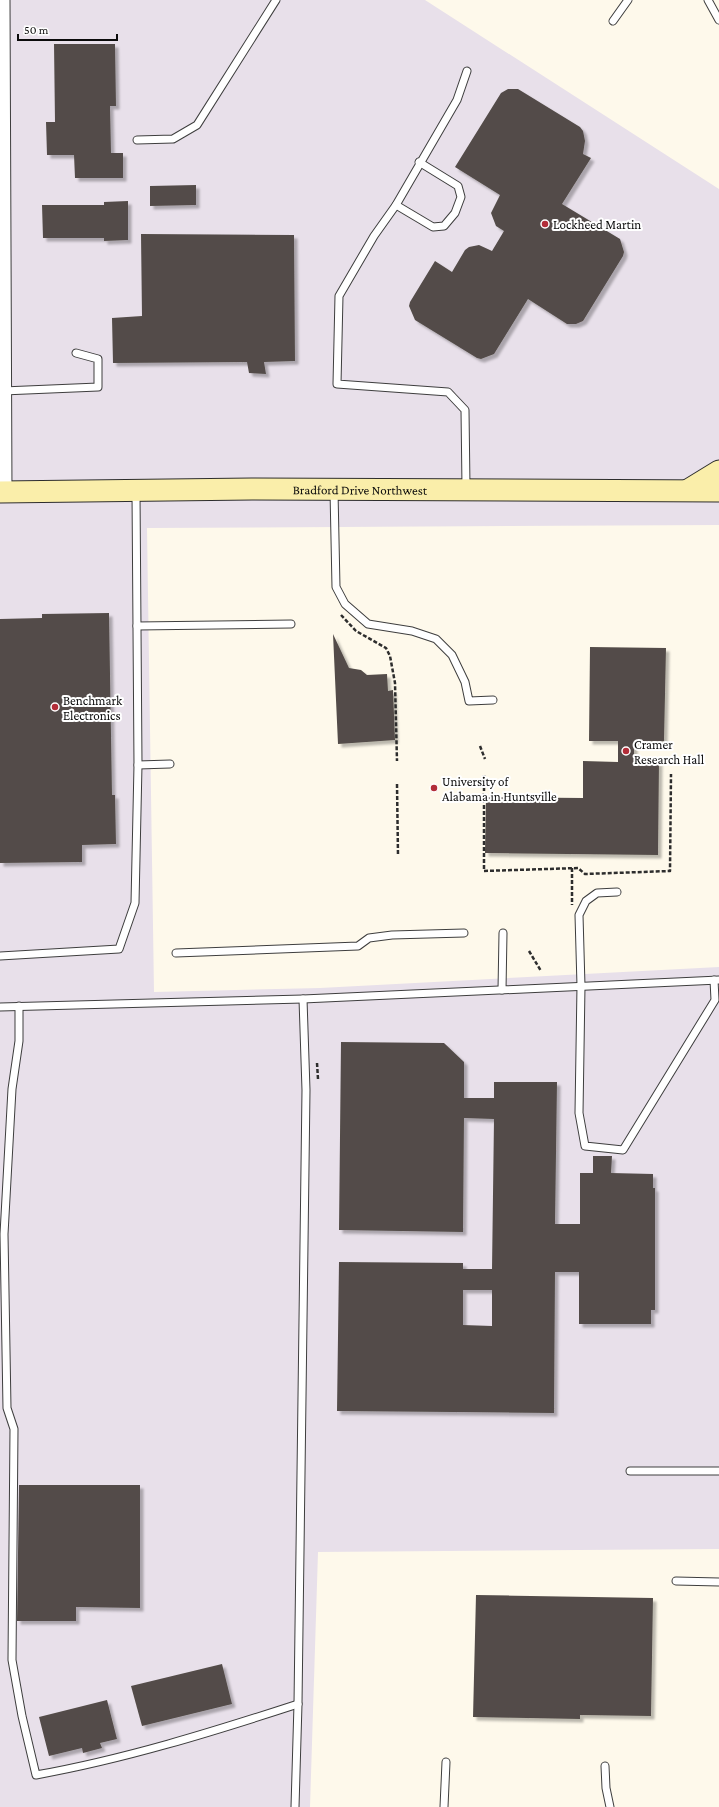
<svg xmlns="http://www.w3.org/2000/svg" width="719" height="1807" viewBox="0 0 719 1807" font-family="'Crimson Pro',serif">
<style>
.industrial{fill:#e8e0ea}
.building{fill:#534c48;fill-rule:evenodd;filter:url(#shadow)}
.lines{fill:none;stroke-linecap:round;stroke-linejoin:round}
.service-casing{stroke:#3e3e3e;stroke-width:9}
.minor-casing{stroke:#3e3e3e;stroke-width:17}
.secondary-casing{stroke:#2d2d2d;stroke-width:23}
.path{stroke:#2d2d2d;stroke-width:2.5;stroke-dasharray:4 2;stroke-linecap:butt}
.service{stroke:#fff;stroke-width:7}
.minor{stroke:#fff;stroke-width:15}
.secondary{stroke:#faeeaa;stroke-width:21}
.poi-dot{fill:#b22d38;stroke:#fff;stroke-width:1.5}
.labels{text-anchor:middle;dominant-baseline:central;stroke-width:4;stroke-linejoin:round;paint-order:stroke}
.poi-label{font-size:13px;fill:#0b0b0b;stroke:#fff;text-anchor:start}
.street-label{font-size:13px;fill:#0b0b0b;stroke:#fff}
</style>
<defs>
<filter id="shadow"><feDropShadow dx="3.5" dy="3.5" stdDeviation="1" flood-color="#0004"/></filter>
</defs>
<rect width="100%" height="100%" fill="#fef9eb"/>
<path class="industrial" d="M0 0H425L719 189V525L147 528 154 992 320 988 719 967V1549L318 1552 310 1807H0Z"/>
<g class="building">
<path d="M54 44H115L116 106H110L111 153H123V178H75L74 155H47L46 122H55Z"/>
<path d="M508 89H518L580 127 583 131 585 141 583 154 591 158 562 204 620 239 624 252 623 256 583 321 576 324H567L528 299 494 354 481 359 477 358 415 320 409 306 410 302 435 261 452 272 465 250 469 247 479 245 492 251 504 231 496 226 491 213 500 195 455 167 501 93Z"/>
<path d="M196 185V205L150 206V186Z"/>
<path d="M128 201V240L104 241V238H43L42 205H104V202Z"/>
<path d="M141 234 294 235 295 361 264 362 266 374 249 373 247 362 113 363 112 318 142 316Z"/>
<path d="M109 613 112 795H115L116 844 82 845V862L0 863V619L42 618V614Z"/>
<path d="M333 634 349 668 361 670 367 675 387 674 388 691 393 690 395 740 338 744Z"/>
<path d="M590 647 666 648 664 741H634V762H659L658 855 485 853 486 797 583 798V761L618 762V741H589Z"/>
<path d="M341 1042 444 1043 464 1062V1098H494V1082H557L555 1224H580V1173H593V1156H612L611 1173 653 1174V1188H655V1310H651V1324H579V1272H555L554 1413 337 1411 339 1262 463 1263V1269H492L494 1119 464 1118 463 1232 339 1230ZM463 1290H492V1326L463 1325Z"/>
<path d="M19 1485H140V1608L76 1607V1621H17Z"/>
<path d="M476 1595 653 1598 651 1716 580 1715V1719L473 1717Z"/>
<path d="M222 1664 232 1704 142 1726 131 1686Z"/>
<path d="M107 1700 117 1739 100 1743 102 1748 83 1753 82 1748 49 1756 39 1717Z"/>
</g>
<g class="lines">
<g class="service-casing">
<g id="service">
<path d="M708 0 719 20"/>
<path d="M613 21 628 0"/>
<path d="M137 140 173 139 197 125 276 0"/>
<path d="M396 205 433 227 444 226 455 213 461 197 458 186 419 162"/>
<path d="M3 391 98 387V359L76 353"/>
<path d="M466 487 465 410 448 392 337 384 339 296 374 236 396 205 457 100 467 71"/>
<path d="M334 491 336 587 345 604 368 624 412 631 436 639 452 655 465 682 469 701 493 700"/>
<path d="M137 626 291 624"/>
<path d="M138 765 170 764"/>
<path d="M617 892 597 893 586 901 579 915 581 986 579 1113 585 1146 623 1150 715 1000 714 980"/>
<path d="M176 953 358 946 369 938 392 935 464 933"/>
<path d="M0 956 119 949 135 903 138 765 136 492"/>
<path d="M502 990 503 933"/>
<path d="M19 1006V1041L12 1089 4 1234 7 1408 14 1429 12 1660 22 1716 36 1775C125 1759 212 1732 298 1704"/>
<path d="M0 1007 303 999 719 980"/>
<path d="M630 1471H719"/>
<path d="M676 1581 719 1582"/>
<path d="M605 1766 606 1788 610 1807"/>
<path d="M295 1807 298 1704 306 1090 303 999"/>
<path d="M444 1807 446 1762"/>
</g>
</g>
<g class="minor-casing">
<path id="minor" d="M2 0 4 492"/>
</g>
<g class="secondary-casing">
<g id="secondary">
<path d="M688 490 719 471"/>
<path id="s1" d="M0 492 252 489 719 491"/>
</g>
</g>
<g class="path">
<path d="M341 615 356 631 386 648 390 656 395 683 397 761"/>
<path d="M480 746 485 759"/>
<path d="M484 775V871L578 868 585 874 670 871 671 774"/>
<path d="M397 784 398 855"/>
<path d="M572 868V905"/>
<path d="M529 951 541 971"/>
<path d="M317 1063 318 1079"/>
</g>
<use href="#service" class="service"/>
<use href="#minor" class="minor"/>
<use href="#secondary" class="secondary"/>
</g>
<g class="poi-dot">
<circle cx="545" cy="224" r="4"/>
<circle cx="55" cy="707" r="4"/>
<circle cx="626" cy="751" r="4"/>
<circle cx="434" cy="788" r="4"/>
</g>
<g class="labels">
<g class="poi-label">
<text x="553" y="224">Lockheed Martin</text>
<text x="63" y="700">Benchmark<tspan x="63" dy="15">Electronics</tspan></text>
<text x="634" y="744">Cramer<tspan x="634" dy="15">Research Hall</tspan></text>
<text x="442" y="781">University of<tspan x="442" dy="15">Alabama in Huntsville</tspan></text>
</g>
<g class="street-label">
<text stroke="none"><textPath href="#s1" startOffset="360">Bradford Drive Northwest</textPath></text>
</g>
</g>
<path d="M18 34v6h99v-6" fill="none" stroke="#0b0b0b" stroke-width="2"/>
<text x="24" y="34" font-size="12" fill="#0b0b0b" stroke="#ffffff" stroke-width="3" paint-order="stroke">50 m</text>
</svg>
